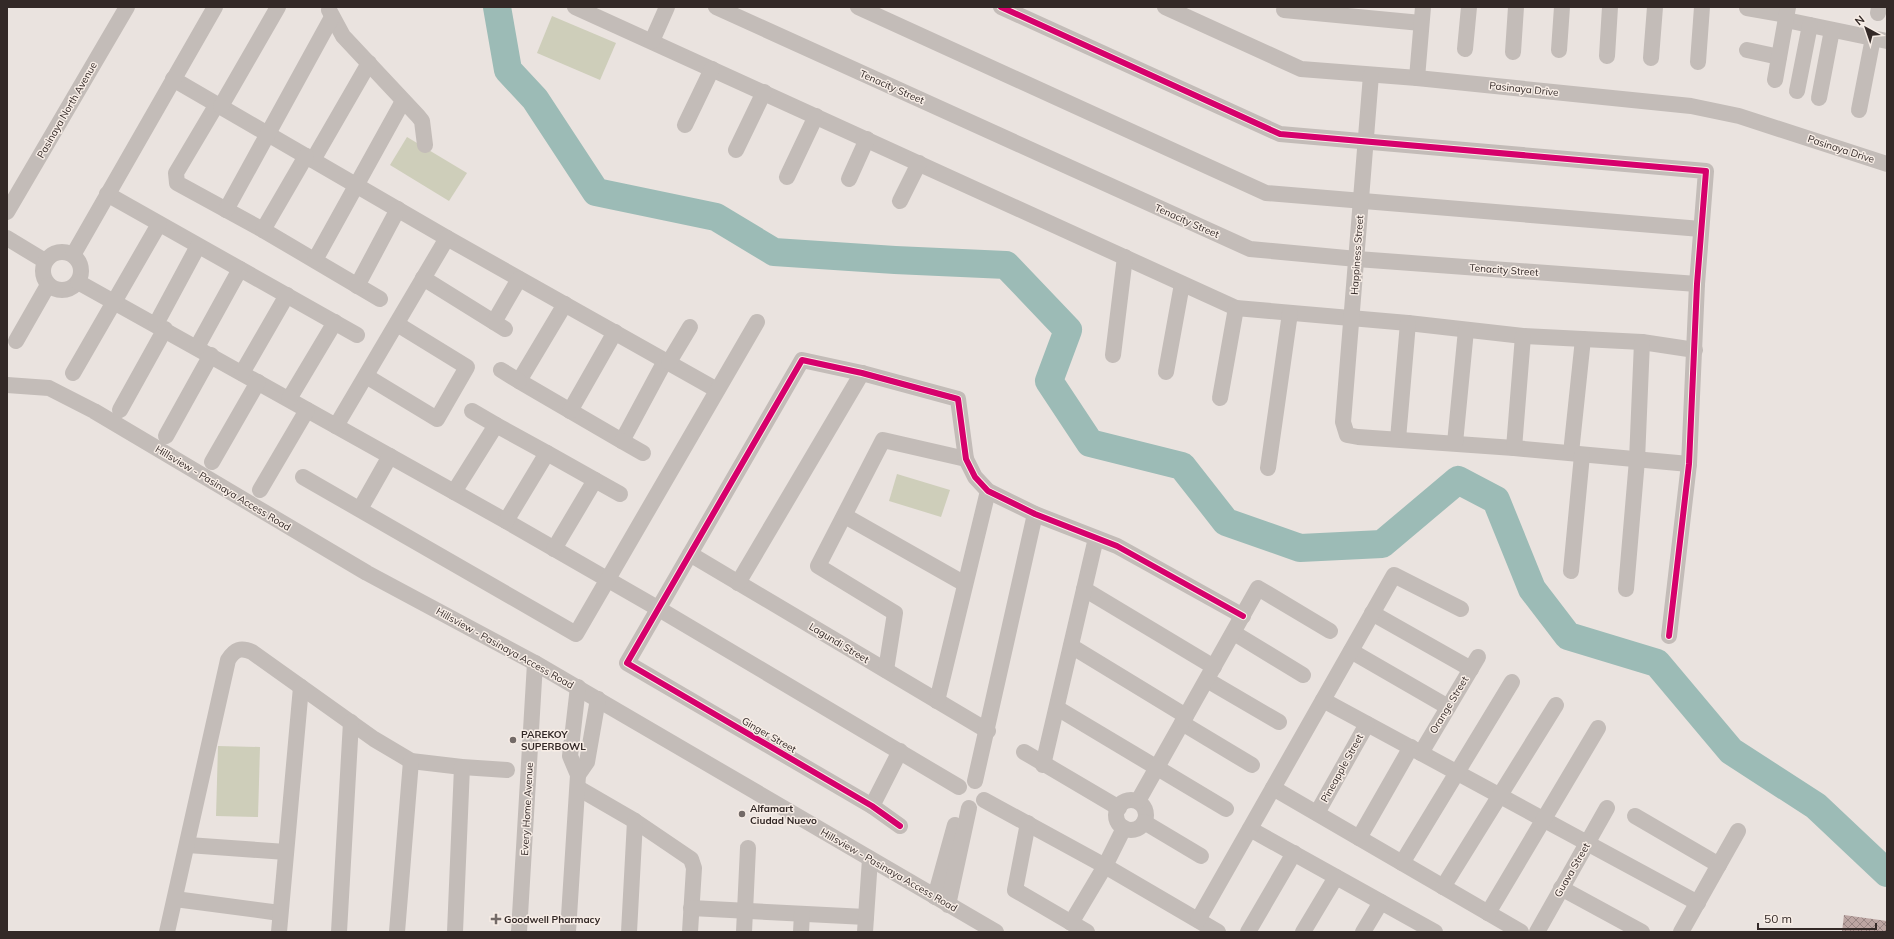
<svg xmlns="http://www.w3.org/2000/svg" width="1894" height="939" viewBox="0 0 1894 939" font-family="Mulish,sans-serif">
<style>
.park{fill:#ceceba}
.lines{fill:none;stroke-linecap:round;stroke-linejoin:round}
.river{stroke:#9cbbb6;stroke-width:28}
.building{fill:url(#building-cross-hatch)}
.minor{stroke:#c3bcb8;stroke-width:16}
.cycleway-casing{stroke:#f7ede6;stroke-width:8}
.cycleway{stroke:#d6006c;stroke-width:6}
.poi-dot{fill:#736a67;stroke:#f7ede6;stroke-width:1.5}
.labels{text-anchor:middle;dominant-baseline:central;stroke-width:3;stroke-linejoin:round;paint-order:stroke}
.street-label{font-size:10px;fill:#332927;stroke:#f7ede6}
.poi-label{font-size:10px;font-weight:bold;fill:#332927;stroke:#f7ede6;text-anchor:start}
</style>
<defs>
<pattern id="building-cross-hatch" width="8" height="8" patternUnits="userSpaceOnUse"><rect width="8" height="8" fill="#bca5a2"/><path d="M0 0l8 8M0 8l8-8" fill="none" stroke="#998684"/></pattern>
</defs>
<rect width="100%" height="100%" fill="#eae3df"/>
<g class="park">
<path d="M552 16 616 43 600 80 537 53Z"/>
<path d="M407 137 467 173 449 201 390 165Z"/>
<path d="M897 474 950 490 941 517 889 501Z"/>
<path d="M218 746 260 747 258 817 216 816Z"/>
</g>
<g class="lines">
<path class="river" d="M497 7 508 70 535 99 596 192 716 217 774 252 895 260 1006 265 1068 330 1049 381 1090 443 1182 466 1226 522 1300 548 1382 544 1458 480 1496 500 1532 589 1568 636 1657 663 1731 751 1816 806 1887 873"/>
</g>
<path class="building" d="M1844 915 1887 921V932H1842Z"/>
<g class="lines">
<g class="minor">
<path d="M575 7 1236 308 1408 323 1523 336 1642 342 1695 350"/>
<path d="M716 7 1250 249 1357 259 1697 284"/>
<path d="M858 7 1266 193 1701 229"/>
<path d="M1001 7 1280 134 1706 171 1697 284 1689 464 1669 636"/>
<path d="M1165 7 1301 69 1417 78 1691 106 1739 116 1887 164"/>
<path d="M1747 8 1787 15"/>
<path d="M329 10 343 36 418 116 422 121 425 145"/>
<path d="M1284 10 1421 23"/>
<path d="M1878 13 1879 7"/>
<path d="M1786 20 1887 41"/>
<path d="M652 41 667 7"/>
<path d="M1465 49 1469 7"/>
<path d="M1559 50 1562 7"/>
<path d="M1747 50 1779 57"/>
<path d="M1513 52 1516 7"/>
<path d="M1607 56 1610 7"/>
<path d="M1651 58 1655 7"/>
<path d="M1698 62 1702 7"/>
<path d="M1371 75 1343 422 1347 435 1358 437 1514 448 1689 464"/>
<path d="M1417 78 1423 7"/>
<path d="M173 79 447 238 717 390"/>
<path d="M1775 80 1788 7"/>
<path d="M1797 91 1810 25"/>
<path d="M1819 98 1832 30"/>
<path d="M217 104 176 173 177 183 263 230 380 299"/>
<path d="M221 106 278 7"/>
<path d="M1859 110 1873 38"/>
<path d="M685 125 712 69"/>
<path d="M736 150 764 92"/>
<path d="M313 160 369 63"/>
<path d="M787 177 816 116"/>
<path d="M849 179 867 139"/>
<path d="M107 194 357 335"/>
<path d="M900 201 919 163"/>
<path d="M226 210 332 17"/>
<path d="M7 212 127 7"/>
<path d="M263 230 306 156"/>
<path d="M7 238 45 261"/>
<circle cx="62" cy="271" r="19"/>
<path d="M73 255 215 7"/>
<path d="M315 260 403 101"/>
<path d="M423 278 505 329"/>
<path d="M78 282 506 521 659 609 959 787"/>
<path d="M357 286 398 209"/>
<path d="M565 304 519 381 622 441 665 361"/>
<path d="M494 322 519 279"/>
<path d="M156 324 198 246"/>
<path d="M16 341 48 285"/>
<path d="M197 347 240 269"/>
<path d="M1113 355 1125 257"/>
<path d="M669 362 690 327"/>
<path d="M501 370 519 381"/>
<path d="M1166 372 1182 284"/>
<path d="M73 373 159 224"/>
<path d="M242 373 287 295"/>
<path d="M366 376 437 419 467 367 397 324"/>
<path d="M7 385 49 388 94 411 367 573 535 663 996 932"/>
<path d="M1220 398 1236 308"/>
<path d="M289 399 335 322"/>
<path d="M120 410 165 329"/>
<path d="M472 411 496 425"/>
<path d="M570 411 615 332"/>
<path d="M336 426 447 238"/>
<path d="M166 436 211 355"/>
<path d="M1398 439 1408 323"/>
<path d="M622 441 643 453"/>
<path d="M1455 443 1466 330"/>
<path d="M1514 448 1523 336"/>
<path d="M1571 453 1583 339"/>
<path d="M212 462 258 382"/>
<path d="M1268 468 1290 313"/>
<path d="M303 477 576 634 757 322"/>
<path d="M595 480 620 494"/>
<path d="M260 490 307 410"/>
<path d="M454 492 496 425 547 453"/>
<path d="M360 509 390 456"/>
<path d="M845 516 965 584"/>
<path d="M506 521 547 453 595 480 554 549"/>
<path d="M690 554 988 731"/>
<path d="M1571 571 1582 455"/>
<path d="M738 583 862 373"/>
<path d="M1084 589 1214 667"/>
<path d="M1626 589 1637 460 1642 342"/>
<path d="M1372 613 1471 669"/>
<path d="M1234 633 1303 675"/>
<path d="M1071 646 1186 716"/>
<path d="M1351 651 1448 707"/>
<path d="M886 670 895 613 818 566 883 440 966 459"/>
<path d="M1207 680 1279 722"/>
<path d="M1323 700 1698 903"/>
<path d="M937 701 988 491"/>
<path d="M1057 708 1226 809"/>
<path d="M1182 723 1252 765"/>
<path d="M1024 752 1119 808"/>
<path d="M1421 753 1478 657"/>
<path d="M1043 765 1096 538"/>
<path d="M578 775 587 762 598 699"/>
<path d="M975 781 1035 514"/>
<path d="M578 788 635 821 691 859 694 868 690 932"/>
<path d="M1273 788 1521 932"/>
<path d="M984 800 1105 866 1218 932"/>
<circle cx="1131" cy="815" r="15"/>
<path d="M1138 801 1258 588 1330 631"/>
<path d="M872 806 900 751"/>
<path d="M1317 813 1367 724"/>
<path d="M1635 816 1719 865"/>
<path d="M1144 822 1201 856"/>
<path d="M1028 823 1015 890 1087 932"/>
<path d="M900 826 872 806 627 663 802 360 862 373 958 399 966 459 975 477 988 491 1035 514 1117 546 1243 616"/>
<path d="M1250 829 1435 932"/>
<path d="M1359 838 1411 747"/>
<path d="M188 845 286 852"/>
<path d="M1402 863 1512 682"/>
<path d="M1443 887 1556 705"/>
<path d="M1561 888 1642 932"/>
<path d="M935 897 955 825"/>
<path d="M175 899 280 913"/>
<path d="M948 905 969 808"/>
<path d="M691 908 866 917"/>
<path d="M1488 913 1598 728"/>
<path d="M1198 920 1394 575 1461 609"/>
<path d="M1071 923 1105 866 1124 828"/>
<path d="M167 932 228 660C235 649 241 647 252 652L374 739 411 761 462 767 507 770"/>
<path d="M279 932 301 687"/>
<path d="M339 932 351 722"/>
<path d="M397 932 411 761"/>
<path d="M455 932 462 767"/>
<path d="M519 932 535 663"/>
<path d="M568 932 578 775 570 756 578 687"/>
<path d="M629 932 635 821"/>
<path d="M744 932 748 848"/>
<path d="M801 932 802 914"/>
<path d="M865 932 870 859"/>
<path d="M1248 932 1294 853"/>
<path d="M1303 932 1336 877"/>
<path d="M1363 932 1381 902"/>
<path d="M1537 932 1607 808"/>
<path d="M1681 932 1738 831"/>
</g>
<g class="cycleway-casing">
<g id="cycleway">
<path d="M1001 7 1280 134 1706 171 1697 284 1689 464 1669 636"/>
<path d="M900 826 872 806 627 663 802 360 862 373 958 399 966 459 975 477 988 491 1035 514 1117 546 1243 616"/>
</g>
</g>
<use href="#cycleway" class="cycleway"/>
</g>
<g class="poi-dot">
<circle cx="513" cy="740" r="4"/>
<circle cx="742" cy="814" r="4"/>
<path d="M494 913h4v4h4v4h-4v4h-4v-4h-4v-4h4z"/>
</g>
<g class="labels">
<g class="street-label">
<text transform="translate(892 87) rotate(24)">Tenacity Street</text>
<text transform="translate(1524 89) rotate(6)">Pasinaya Drive</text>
<text transform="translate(67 110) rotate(-60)">Pasinaya North Avenue</text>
<text transform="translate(1841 149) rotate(18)">Pasinaya Drive</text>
<text transform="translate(1187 221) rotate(24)">Tenacity Street</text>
<text transform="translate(1357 255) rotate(-86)">Happiness Street</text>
<text transform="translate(1504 270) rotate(4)">Tenacity Street</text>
<text transform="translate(223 488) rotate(31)">Hillsview - Pasinaya Access Road</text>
<text transform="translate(839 643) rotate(31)">Lagundi Street</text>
<text transform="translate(505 648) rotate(29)">Hillsview - Pasinaya Access Road</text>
<text transform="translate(1449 705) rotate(-59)">Orange Street</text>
<text transform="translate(769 735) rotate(30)">Ginger Street</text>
<text transform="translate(1342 768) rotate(-61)">Pineapple Street</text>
<text transform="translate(527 809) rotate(-87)">Every Home Avenue</text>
<text transform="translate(889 870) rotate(30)">Hillsview - Pasinaya Access Road</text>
<text transform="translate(1572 870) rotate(-60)">Guava Street</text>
</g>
<g class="poi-label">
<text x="521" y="734">PAREKOY<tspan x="521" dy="12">SUPERBOWL</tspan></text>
<text x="750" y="808">Alfamart<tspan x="750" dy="12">Ciudad Nuevo</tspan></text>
<text x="504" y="919">Goodwell Pharmacy</text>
</g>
</g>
<rect width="1894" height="939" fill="none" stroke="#332927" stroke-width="16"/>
<g transform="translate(1866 28) rotate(320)" stroke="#f7ede6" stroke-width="3" paint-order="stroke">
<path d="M0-3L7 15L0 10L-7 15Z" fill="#332927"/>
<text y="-6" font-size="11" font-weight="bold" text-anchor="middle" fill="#332927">N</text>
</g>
<path d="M1758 923v6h118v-6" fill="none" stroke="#332927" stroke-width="2"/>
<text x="1764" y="923" font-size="12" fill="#332927" stroke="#f7ede6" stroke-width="3" paint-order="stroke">50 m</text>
</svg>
